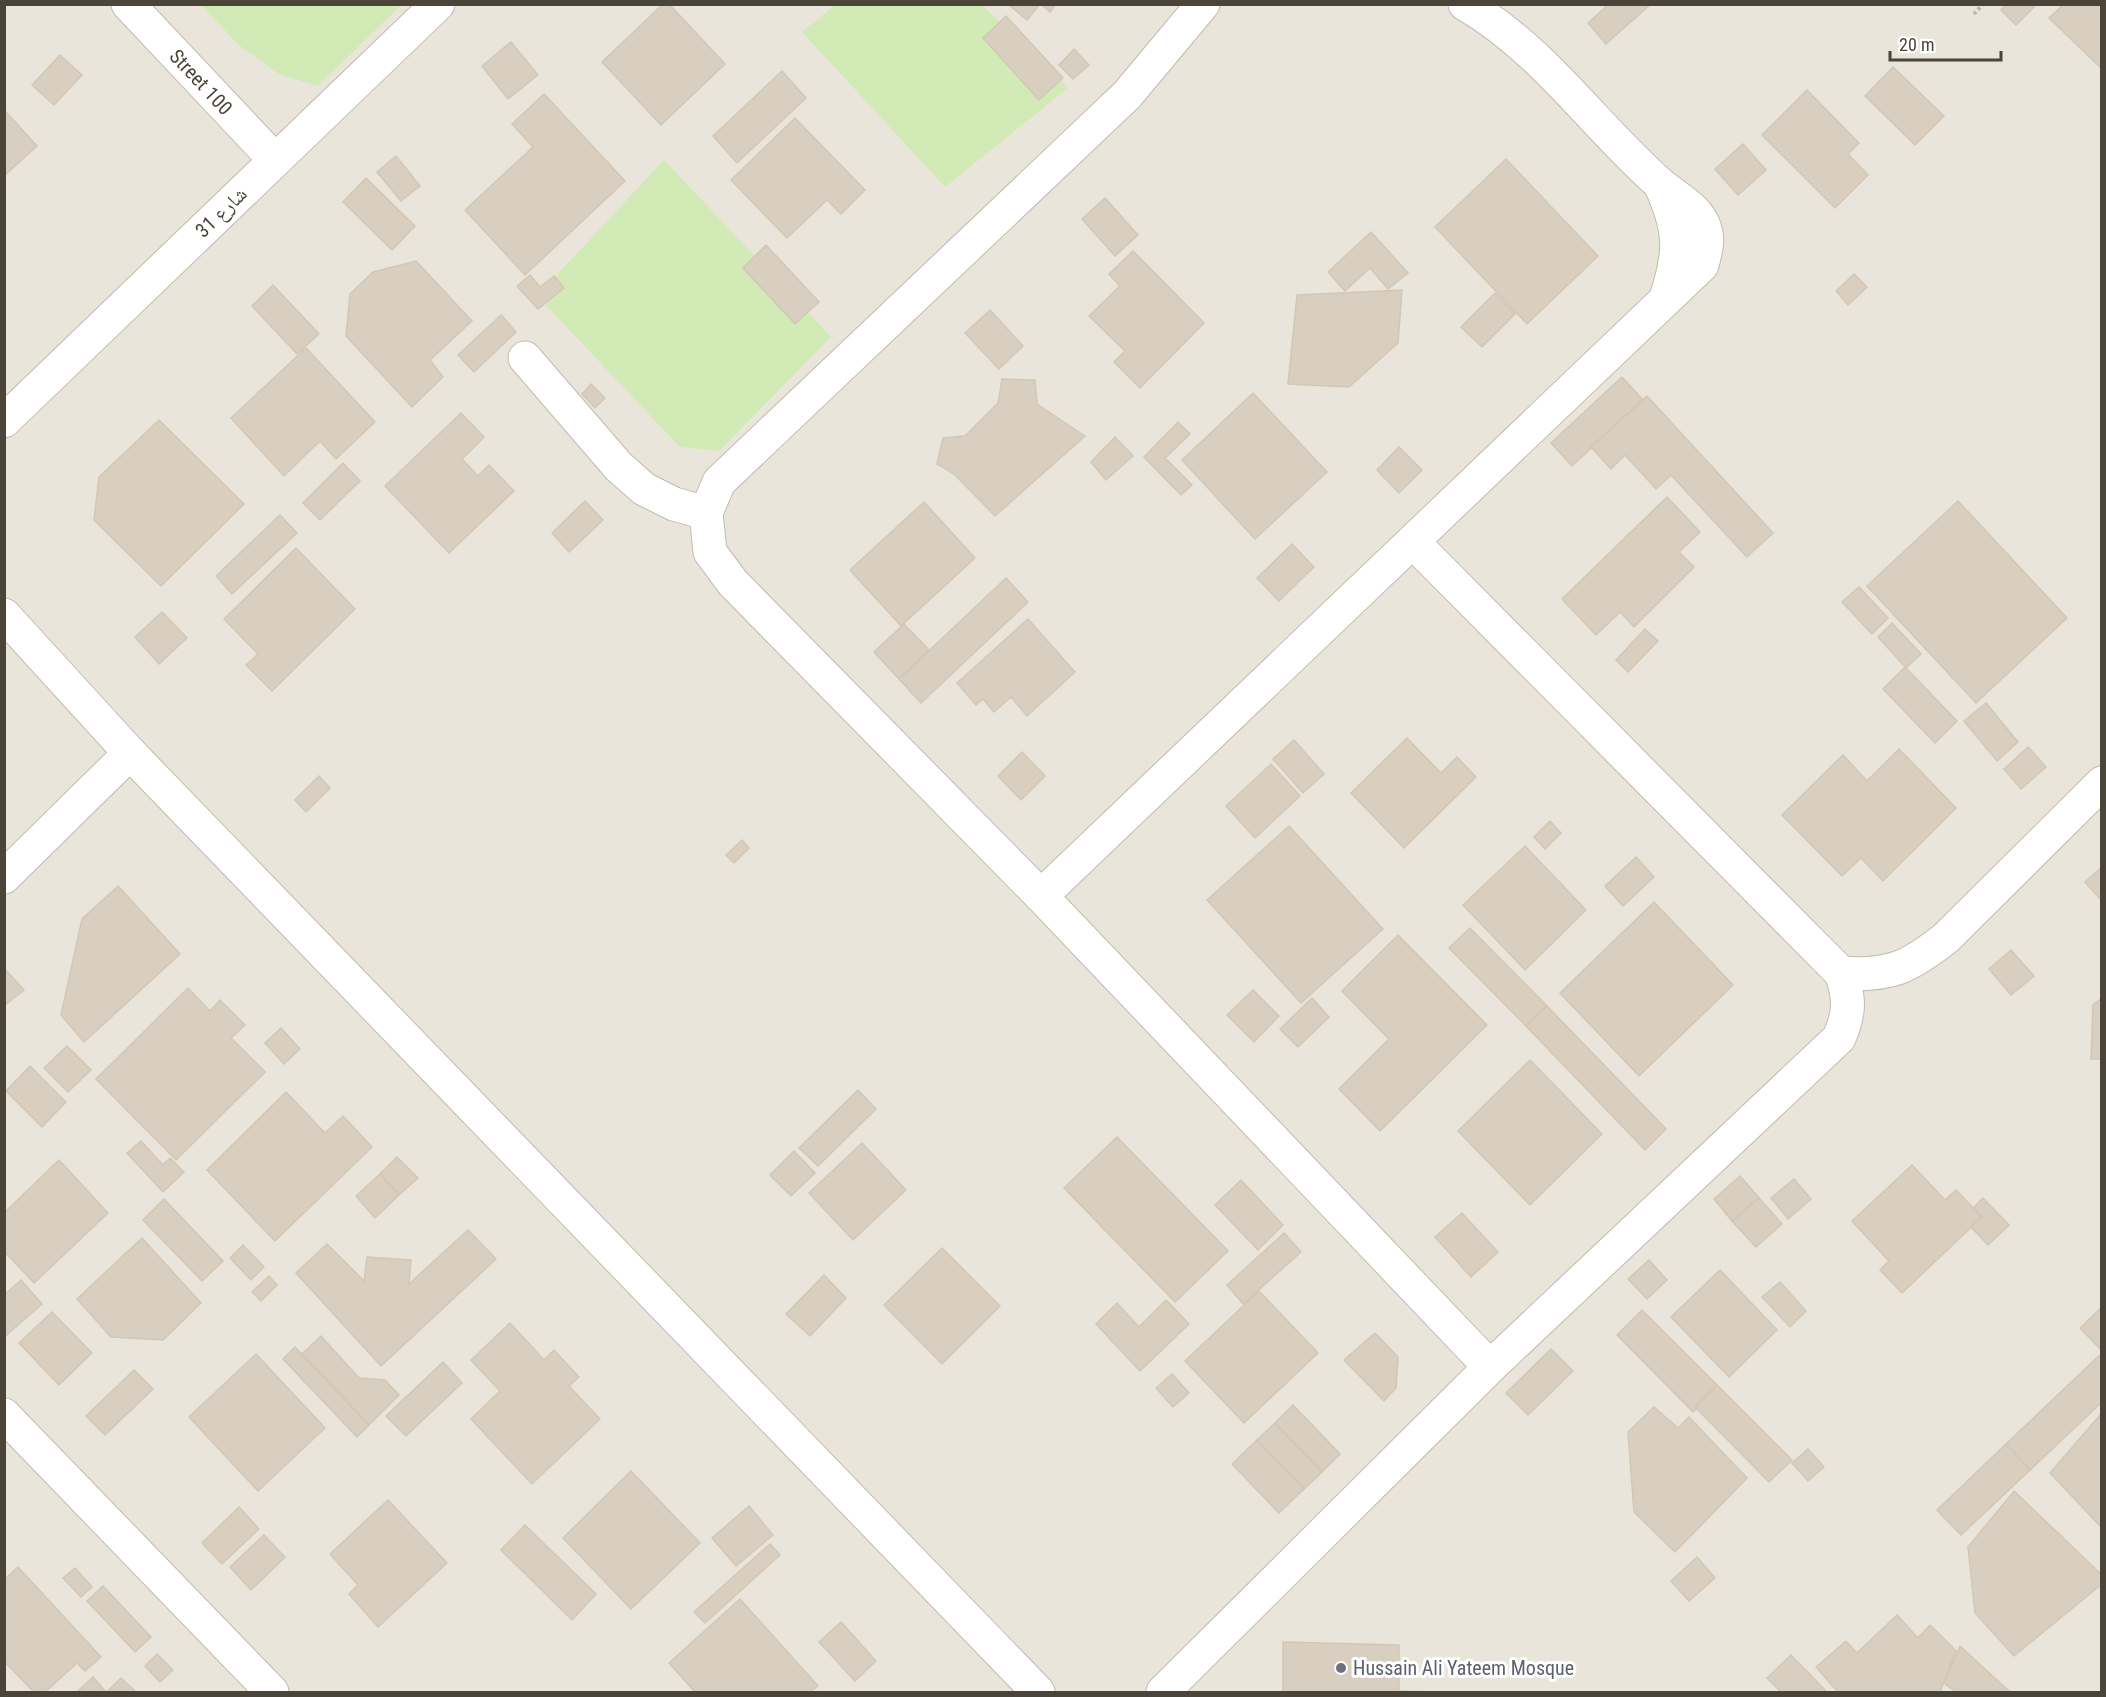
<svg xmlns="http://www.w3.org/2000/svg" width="2106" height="1697" viewBox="0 0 2106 1697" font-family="'Roboto Condensed','Noto Naskh Arabic',sans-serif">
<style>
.residential{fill:#eae5da}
.green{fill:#d2eab5}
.building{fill:#d8cfc1;stroke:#d3c7b4;stroke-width:1.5}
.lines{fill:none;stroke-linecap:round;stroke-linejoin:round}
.minor-casing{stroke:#c2bbae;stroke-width:35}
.path{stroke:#c4b79f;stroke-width:4;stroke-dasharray:3 3;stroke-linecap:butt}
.minor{stroke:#fff;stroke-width:33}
.worship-dot{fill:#6b7280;stroke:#fff;stroke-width:2}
.labels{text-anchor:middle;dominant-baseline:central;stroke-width:6;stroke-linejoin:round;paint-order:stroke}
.street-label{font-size:20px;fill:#4b4439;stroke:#fff}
.worship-label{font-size:20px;fill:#5b616d;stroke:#fff;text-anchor:start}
</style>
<rect width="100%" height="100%" fill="#f6f3ec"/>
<rect class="residential" x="5" y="5" width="2096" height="1687"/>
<g class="green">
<path d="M201 5H401L318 86 279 74 240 46Z"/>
<path d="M835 5H982L1068 88 945 187 802 32Z"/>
<path d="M664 160 831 337 719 451 680 447 537 296Z"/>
</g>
<g class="building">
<path d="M663 4H669L725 64 661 125 602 62Z"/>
<path d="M1008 4H1040L1027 20Z"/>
<path d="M1041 4H1056L1050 12Z"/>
<path d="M1609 4H1651L1606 44 1588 23Z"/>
<path d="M2007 4H2037L2016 25 2001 10Z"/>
<path d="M2064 4H2102V69L2049 18Z"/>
<path d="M1006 16 1063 78 1039 100 983 38Z"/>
<path d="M511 42 538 75 508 99 482 66Z"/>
<path d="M1074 49 1089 65 1073 79 1059 65Z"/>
<path d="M60 55 82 75 54 105 32 85Z"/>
<path d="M1893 67 1944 116 1915 145 1865 96Z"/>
<path d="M782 71 806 98 737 163 713 136Z"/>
<path d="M1807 90 1859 143 1848 154 1868 175 1835 208 1762 135Z"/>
<path d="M544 94 625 181 525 275 465 210 533 147 512 124Z"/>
<path d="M6 112 37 146 4 176V113Z"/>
<path d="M795 118 865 190 841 214 827 200 787 238 731 180Z"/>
<path d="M1743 144 1766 170 1738 195 1715 169Z"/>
<path d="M396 156 420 186 401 201 377 172Z"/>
<path d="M1506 159 1598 256 1527 324 1435 227Z"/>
<path d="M366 178 415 226 392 250 343 202Z"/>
<path d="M1105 198 1138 235 1115 256 1082 219Z"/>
<path d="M1371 232 1408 273 1388 289 1370 268 1345 291 1328 272Z"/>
<path d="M766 245 819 302 795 324 743 268Z"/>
<path d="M1133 251 1204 323 1140 388 1114 362 1125 351 1089 316 1120 286 1109 274Z"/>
<path d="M416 261 472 321 430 360 443 377 412 407 346 336 350 294 373 272Z"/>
<path d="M1854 274 1867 287 1848 305 1836 291Z"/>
<path d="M530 275 540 287 554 276 564 288 538 309 517 286Z"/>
<path d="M273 285 319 334 297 354 252 306Z"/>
<path d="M1402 290 1398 343 1349 387 1288 384 1297 295Z"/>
<path d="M1495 293 1515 314 1482 347 1461 327Z"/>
<path d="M990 310 1023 346 999 369 965 333Z"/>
<path d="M501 315 516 332 474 372 458 355Z"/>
<path d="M306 348 375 422 336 459 320 441 284 476 231 418Z"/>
<path d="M1622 377 1643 400 1572 466 1551 443Z"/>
<path d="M1002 379 1035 380 1037 404 1085 436 995 516 954 474 937 464 943 438 965 436 998 403Z"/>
<path d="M591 384 605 398 595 408 582 394Z"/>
<path d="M1253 393 1327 472 1255 539 1182 460Z"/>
<path d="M1647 396 1773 533 1747 557 1671 475 1656 489 1625 455 1611 469 1591 447Z"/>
<path d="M461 413 484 437 462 459 478 476 489 465 514 491 449 553 385 486Z"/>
<path d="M159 420 244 504 161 586 94 520 99 477Z"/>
<path d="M1178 422 1190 434 1165 458 1192 485 1181 495 1144 457Z"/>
<path d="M1115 437 1133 456 1106 480 1091 462Z"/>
<path d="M1399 447 1422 470 1399 493 1377 470Z"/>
<path d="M343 463 360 481 320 520 303 503Z"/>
<path d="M1667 497 1700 532 1679 552 1694 567 1634 627 1620 612 1596 635 1562 599Z"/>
<path d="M585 501 603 520 569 552 552 533Z"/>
<path d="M1958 501 2067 618 1976 703 1867 586Z"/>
<path d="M924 502 975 558 901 626 850 570Z"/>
<path d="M280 515 297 533 232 594 216 576Z"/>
<path d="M1292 544 1314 567 1279 601 1257 578Z"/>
<path d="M296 548 355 609 272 691 246 665 258 654 224 619Z"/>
<path d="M1006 578 1028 602 921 703 899 679Z"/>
<path d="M1859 587 1888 618 1872 634 1842 602Z"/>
<path d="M162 612 187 638 159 664 135 637Z"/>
<path d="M1028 619 1075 672 1027 716 1011 697 994 712 983 699 976 705 957 683Z"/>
<path d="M1892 623 1921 654 1906 668 1878 637Z"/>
<path d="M904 624 929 650 899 679 874 652Z"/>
<path d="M1645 629 1658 641 1628 672 1616 660Z"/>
<path d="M1905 667 1957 721 1935 743 1883 689Z"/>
<path d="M1986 703 2018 742 1997 761 1964 721Z"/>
<path d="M1407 738 1441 773 1457 757 1476 777 1404 848 1351 793Z"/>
<path d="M1294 740 1324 774 1303 793 1273 759Z"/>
<path d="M2028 747 2046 767 2021 789 2004 769Z"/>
<path d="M1899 749 1956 808 1883 881 1861 858 1842 876 1782 815 1843 755 1867 781Z"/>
<path d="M1022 752 1045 776 1021 800 998 776Z"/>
<path d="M1271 764 1300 796 1255 838 1226 806Z"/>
<path d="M319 776 330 788 306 812 295 800Z"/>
<path d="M1550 821 1561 833 1545 849 1534 837Z"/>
<path d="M1289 826 1383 929 1301 1003 1207 900Z"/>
<path d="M742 840 749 848 734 863 726 855Z"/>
<path d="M1525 846 1586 910 1525 970 1463 905Z"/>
<path d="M1636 857 1654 877 1623 906 1605 886Z"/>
<path d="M2102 867V901L2085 882Z"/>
<path d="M118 886 180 954 84 1042 61 1015 82 919Z"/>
<path d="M1654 902 1733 985 1639 1076 1560 993Z"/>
<path d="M1470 928 1547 1006 1526 1026 1449 948Z"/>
<path d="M1398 935 1487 1025 1380 1131 1339 1089 1389 1039 1342 991Z"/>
<path d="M2011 950 2034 976 2011 995 1989 969Z"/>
<path d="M4 968 24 990 4 1006Z"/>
<path d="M188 988 210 1011 220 1000 245 1025 231 1038 265 1072 176 1160 96 1079Z"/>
<path d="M1253 990 1279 1016 1254 1042 1227 1015Z"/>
<path d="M1312 998 1329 1017 1298 1047 1280 1029Z"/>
<path d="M2102 998V1059H2091L2093 1005Z"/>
<path d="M1547 1006 1666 1129 1645 1150 1526 1026Z"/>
<path d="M281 1028 300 1049 284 1064 265 1043Z"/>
<path d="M67 1046 91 1070 68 1092 44 1068Z"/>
<path d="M1530 1060 1602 1134 1530 1205 1458 1131Z"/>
<path d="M30 1066 66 1102 42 1127 6 1091Z"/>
<path d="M858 1090 876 1109 818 1166 799 1148Z"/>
<path d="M286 1092 325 1133 343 1116 372 1147 275 1241 207 1170Z"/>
<path d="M1117 1137 1228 1251 1175 1302 1064 1188Z"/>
<path d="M141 1141 163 1165 170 1158 184 1172 163 1192 127 1153Z"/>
<path d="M862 1143 906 1190 853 1240 809 1193Z"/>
<path d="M794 1151 815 1173 791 1196 770 1175Z"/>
<path d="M397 1157 418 1178 399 1195 380 1174Z"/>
<path d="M59 1160 108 1213 34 1283 4 1251V1213Z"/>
<path d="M1912 1165 1945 1200 1956 1190 1982 1217 1902 1293 1880 1270 1889 1261 1852 1221Z"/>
<path d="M380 1174 399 1195 375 1218 356 1196Z"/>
<path d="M1740 1176 1759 1198 1732 1221 1714 1199Z"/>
<path d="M1794 1179 1811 1199 1788 1219 1771 1198Z"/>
<path d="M1241 1180 1283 1225 1258 1250 1215 1205Z"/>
<path d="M1759 1198 1782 1224 1756 1247 1732 1221Z"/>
<path d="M1983 1198 2009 1225 1988 1245 1971 1227 1982 1217 1973 1208Z"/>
<path d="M164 1199 223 1261 202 1281 143 1220Z"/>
<path d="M1462 1213 1498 1252 1471 1277 1435 1237Z"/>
<path d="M468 1230 496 1259 381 1366 296 1273 327 1244 364 1281 367 1257 411 1260 409 1284Z"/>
<path d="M1284 1233 1301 1252 1243 1304 1227 1285Z"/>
<path d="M142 1238 201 1303 163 1340 111 1337 77 1299Z"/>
<path d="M243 1245 264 1267 251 1280 230 1258Z"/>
<path d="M942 1248 1000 1306 942 1364 884 1305Z"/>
<path d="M1649 1260 1667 1280 1647 1299 1628 1279Z"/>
<path d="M1720 1270 1777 1330 1729 1377 1671 1317Z"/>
<path d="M824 1275 846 1298 810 1336 786 1314Z"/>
<path d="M269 1276 277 1285 261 1301 252 1292Z"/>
<path d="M21 1280 42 1304 4 1337V1295Z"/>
<path d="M1780 1282 1806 1311 1790 1327 1762 1297Z"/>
<path d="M1259 1291 1318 1353 1244 1423 1185 1361Z"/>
<path d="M1166 1300 1189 1324 1140 1371 1096 1324 1117 1303 1139 1327Z"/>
<path d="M2102 1307V1351L2080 1328Z"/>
<path d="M1642 1310 1717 1385 1693 1412 1617 1335Z"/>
<path d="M52 1312 92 1353 59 1385 19 1343Z"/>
<path d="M510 1323 544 1360 554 1350 579 1377 569 1386 600 1419 532 1484 471 1419 500 1391 471 1360Z"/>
<path d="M1375 1333 1398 1357 1396 1388 1384 1401 1344 1360Z"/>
<path d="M321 1336 359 1378 385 1380 399 1395 369 1425 302 1354Z"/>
<path d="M295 1347 369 1425 357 1437 283 1359Z"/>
<path d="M1551 1349 1573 1371 1528 1415 1506 1393Z"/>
<path d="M2102 1353V1402L2030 1470 2006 1444Z"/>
<path d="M256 1354 325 1428 258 1491 189 1417Z"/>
<path d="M443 1362 462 1383 406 1436 386 1416Z"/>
<path d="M134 1370 153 1389 105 1435 86 1416Z"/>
<path d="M1172 1374 1189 1393 1173 1407 1156 1388Z"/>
<path d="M1717 1385 1792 1460 1769 1482 1695 1407Z"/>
<path d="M1293 1405 1340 1454 1322 1472 1275 1423Z"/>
<path d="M1654 1407 1678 1428 1689 1417 1747 1478 1675 1552 1634 1512 1628 1432Z"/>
<path d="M2101 1414H2102V1528L2050 1473Z"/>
<path d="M1275 1423 1322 1472 1304 1489 1257 1440Z"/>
<path d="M1257 1440 1304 1489 1279 1513 1232 1464Z"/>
<path d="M2006 1444 2030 1470 1961 1535 1937 1510Z"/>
<path d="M1808 1449 1824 1467 1808 1481 1792 1463Z"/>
<path d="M631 1471 700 1543 631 1609 563 1538Z"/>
<path d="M2014 1491 2102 1575V1584L2014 1656 1975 1613 1968 1547Z"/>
<path d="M388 1500 447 1563 378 1627 349 1594 358 1585 330 1554Z"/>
<path d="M749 1506 773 1535 736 1566 712 1538Z"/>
<path d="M239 1507 259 1529 222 1564 202 1543Z"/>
<path d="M525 1525 596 1594 572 1620 501 1550Z"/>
<path d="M264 1535 285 1557 251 1590 230 1567Z"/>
<path d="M770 1544 780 1555 705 1623 694 1612Z"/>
<path d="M1697 1557 1715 1578 1689 1601 1671 1581Z"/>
<path d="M18 1567 101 1657 85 1671 77 1663 45 1692H34L4 1661V1580Z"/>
<path d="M75 1568 92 1587 81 1597 63 1578Z"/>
<path d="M103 1586 151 1637 135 1652 87 1601Z"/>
<path d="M740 1599 818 1686 810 1692H695L669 1663Z"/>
<path d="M1897 1615 1918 1638 1930 1625 1956 1651 1940 1692H1838L1816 1667 1846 1641 1857 1653Z"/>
<path d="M841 1622 876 1661 855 1681 819 1642Z"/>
<path d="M1283 1642 1399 1645V1691L1435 1692H1283Z"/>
<path d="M1960 1646 2010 1692H1956L1944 1683Z"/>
<path d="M157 1654 173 1670 160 1682 145 1666Z"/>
<path d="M1791 1655 1827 1692H1781L1767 1678Z"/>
<path d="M93 1677 106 1692H77Z"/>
<path d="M121 1678 136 1692H106H107Z"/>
</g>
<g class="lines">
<g class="minor-casing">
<g id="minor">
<path d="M128 4 275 160"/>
<path d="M1203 4 1127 95 719 482 706 513 710 552 733 583 1041 896 1490 1367"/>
<path d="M1661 186C1681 231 1681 252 1666 298"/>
<path d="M525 358 619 467 644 489 674 504 706 513"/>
<path d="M4 421 438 4"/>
<path d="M4 615 130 753 1038 1692"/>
<path d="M4 877 130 753"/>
<path d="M1041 896 1702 265C1705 253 1709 241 1705 229 1699 208 1676 198 1660 184 1594 126 1543 49 1465 4"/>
<path d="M1841 973C1889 977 1910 967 1947 937L2102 783"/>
<path d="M4 1415 272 1692"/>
<path d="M1163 1692 1490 1367 1839 1038C1850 1013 1850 998 1841 973L1413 542"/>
</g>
</g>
<path class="path" d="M1974 14 1983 4"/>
<use href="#minor" class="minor"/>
</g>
<circle class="worship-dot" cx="1341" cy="1668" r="6"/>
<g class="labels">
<g class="street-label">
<text transform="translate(201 82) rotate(47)">Street 100</text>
<text transform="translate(221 212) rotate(-44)">شارع 31</text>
</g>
<g class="worship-label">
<text x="1353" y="1668">Hussain Ali Yateem Mosque</text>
</g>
</g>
<rect width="2106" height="1697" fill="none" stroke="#4b4439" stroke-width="12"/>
<path d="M1890 51v9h111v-9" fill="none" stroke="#4b4439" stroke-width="3"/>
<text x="1899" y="51" font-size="18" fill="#4b4439" stroke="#ffffff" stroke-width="4.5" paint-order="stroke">20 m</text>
</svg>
